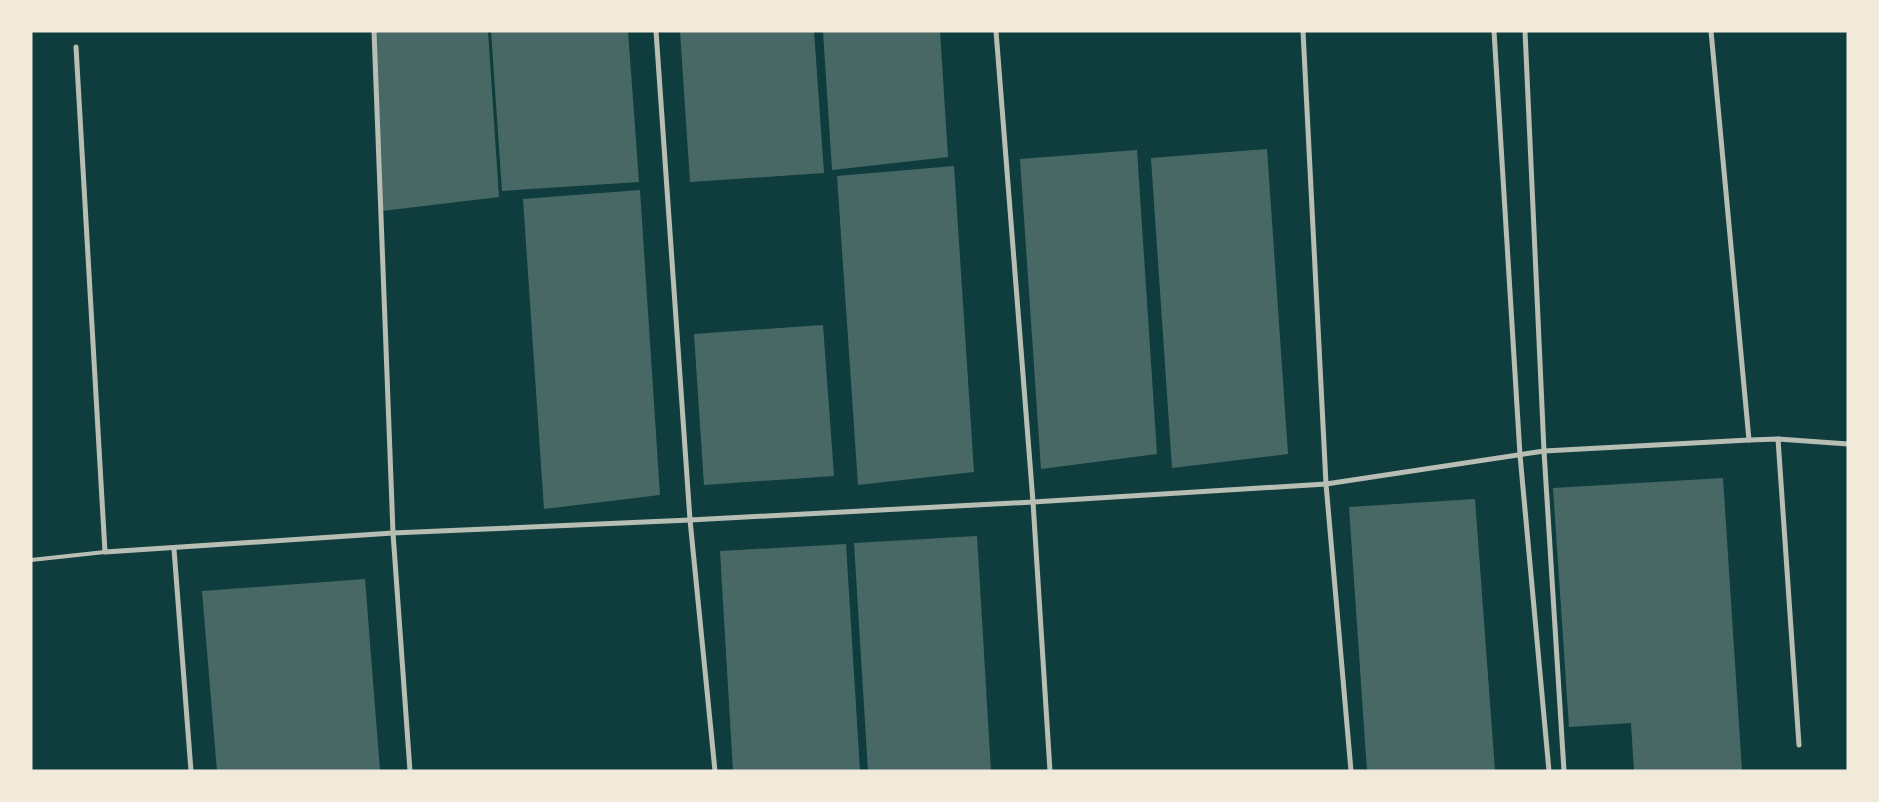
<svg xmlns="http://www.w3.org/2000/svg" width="1879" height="802" viewBox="0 0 1879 802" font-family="'Golos Text',sans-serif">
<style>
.building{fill:#486865}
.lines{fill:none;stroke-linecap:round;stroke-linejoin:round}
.service{stroke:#b8beb3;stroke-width:4}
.minor{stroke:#b8beb3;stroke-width:5}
</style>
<rect width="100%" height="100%" fill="#0f3d3e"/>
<g class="building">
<path d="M375 31H488L499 197 382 211Z"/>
<path d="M491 31H628L639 182 502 191Z"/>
<path d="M680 31H814L824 173 690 182Z"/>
<path d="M823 31H940L948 157 832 170Z"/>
<path d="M1267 149 1288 454 1172 468 1151 158Z"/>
<path d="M1137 150 1157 454 1041 469 1020 159Z"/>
<path d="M954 166 974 472 858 485 837 176Z"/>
<path d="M640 190 660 495 544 509 523 199Z"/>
<path d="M823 325 834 476 704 485 694 334Z"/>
<path d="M1723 478 1742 771H1634L1631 723 1569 727 1553 488Z"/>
<path d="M1475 499 1495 771H1367L1349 507Z"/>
<path d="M977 536 991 771H868L854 543Z"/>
<path d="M846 544 860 771H733L720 551Z"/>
<path d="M365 579 380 771H217L202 591Z"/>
</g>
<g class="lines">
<path class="service" d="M31 560 105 552"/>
<g class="minor">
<path d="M374 31 393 533 410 771"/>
<path d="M656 31 690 520 715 771"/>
<path d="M996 31 1033 502 1050 771"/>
<path d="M1303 31 1326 484 1351 771"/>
<path d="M1494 31 1520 455 1549 771"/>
<path d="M1525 31 1544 451 1564 771"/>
<path d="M1711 31 1749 440"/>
<path d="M76 47 105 552 393 533 690 520 1033 502 1326 484 1544 451 1749 440 1778 439 1848 444"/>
<path d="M1778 439 1799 745"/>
<path d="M174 549 191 771"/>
</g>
</g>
<rect width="1879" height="802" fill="none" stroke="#f1e9da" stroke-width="65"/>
</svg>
